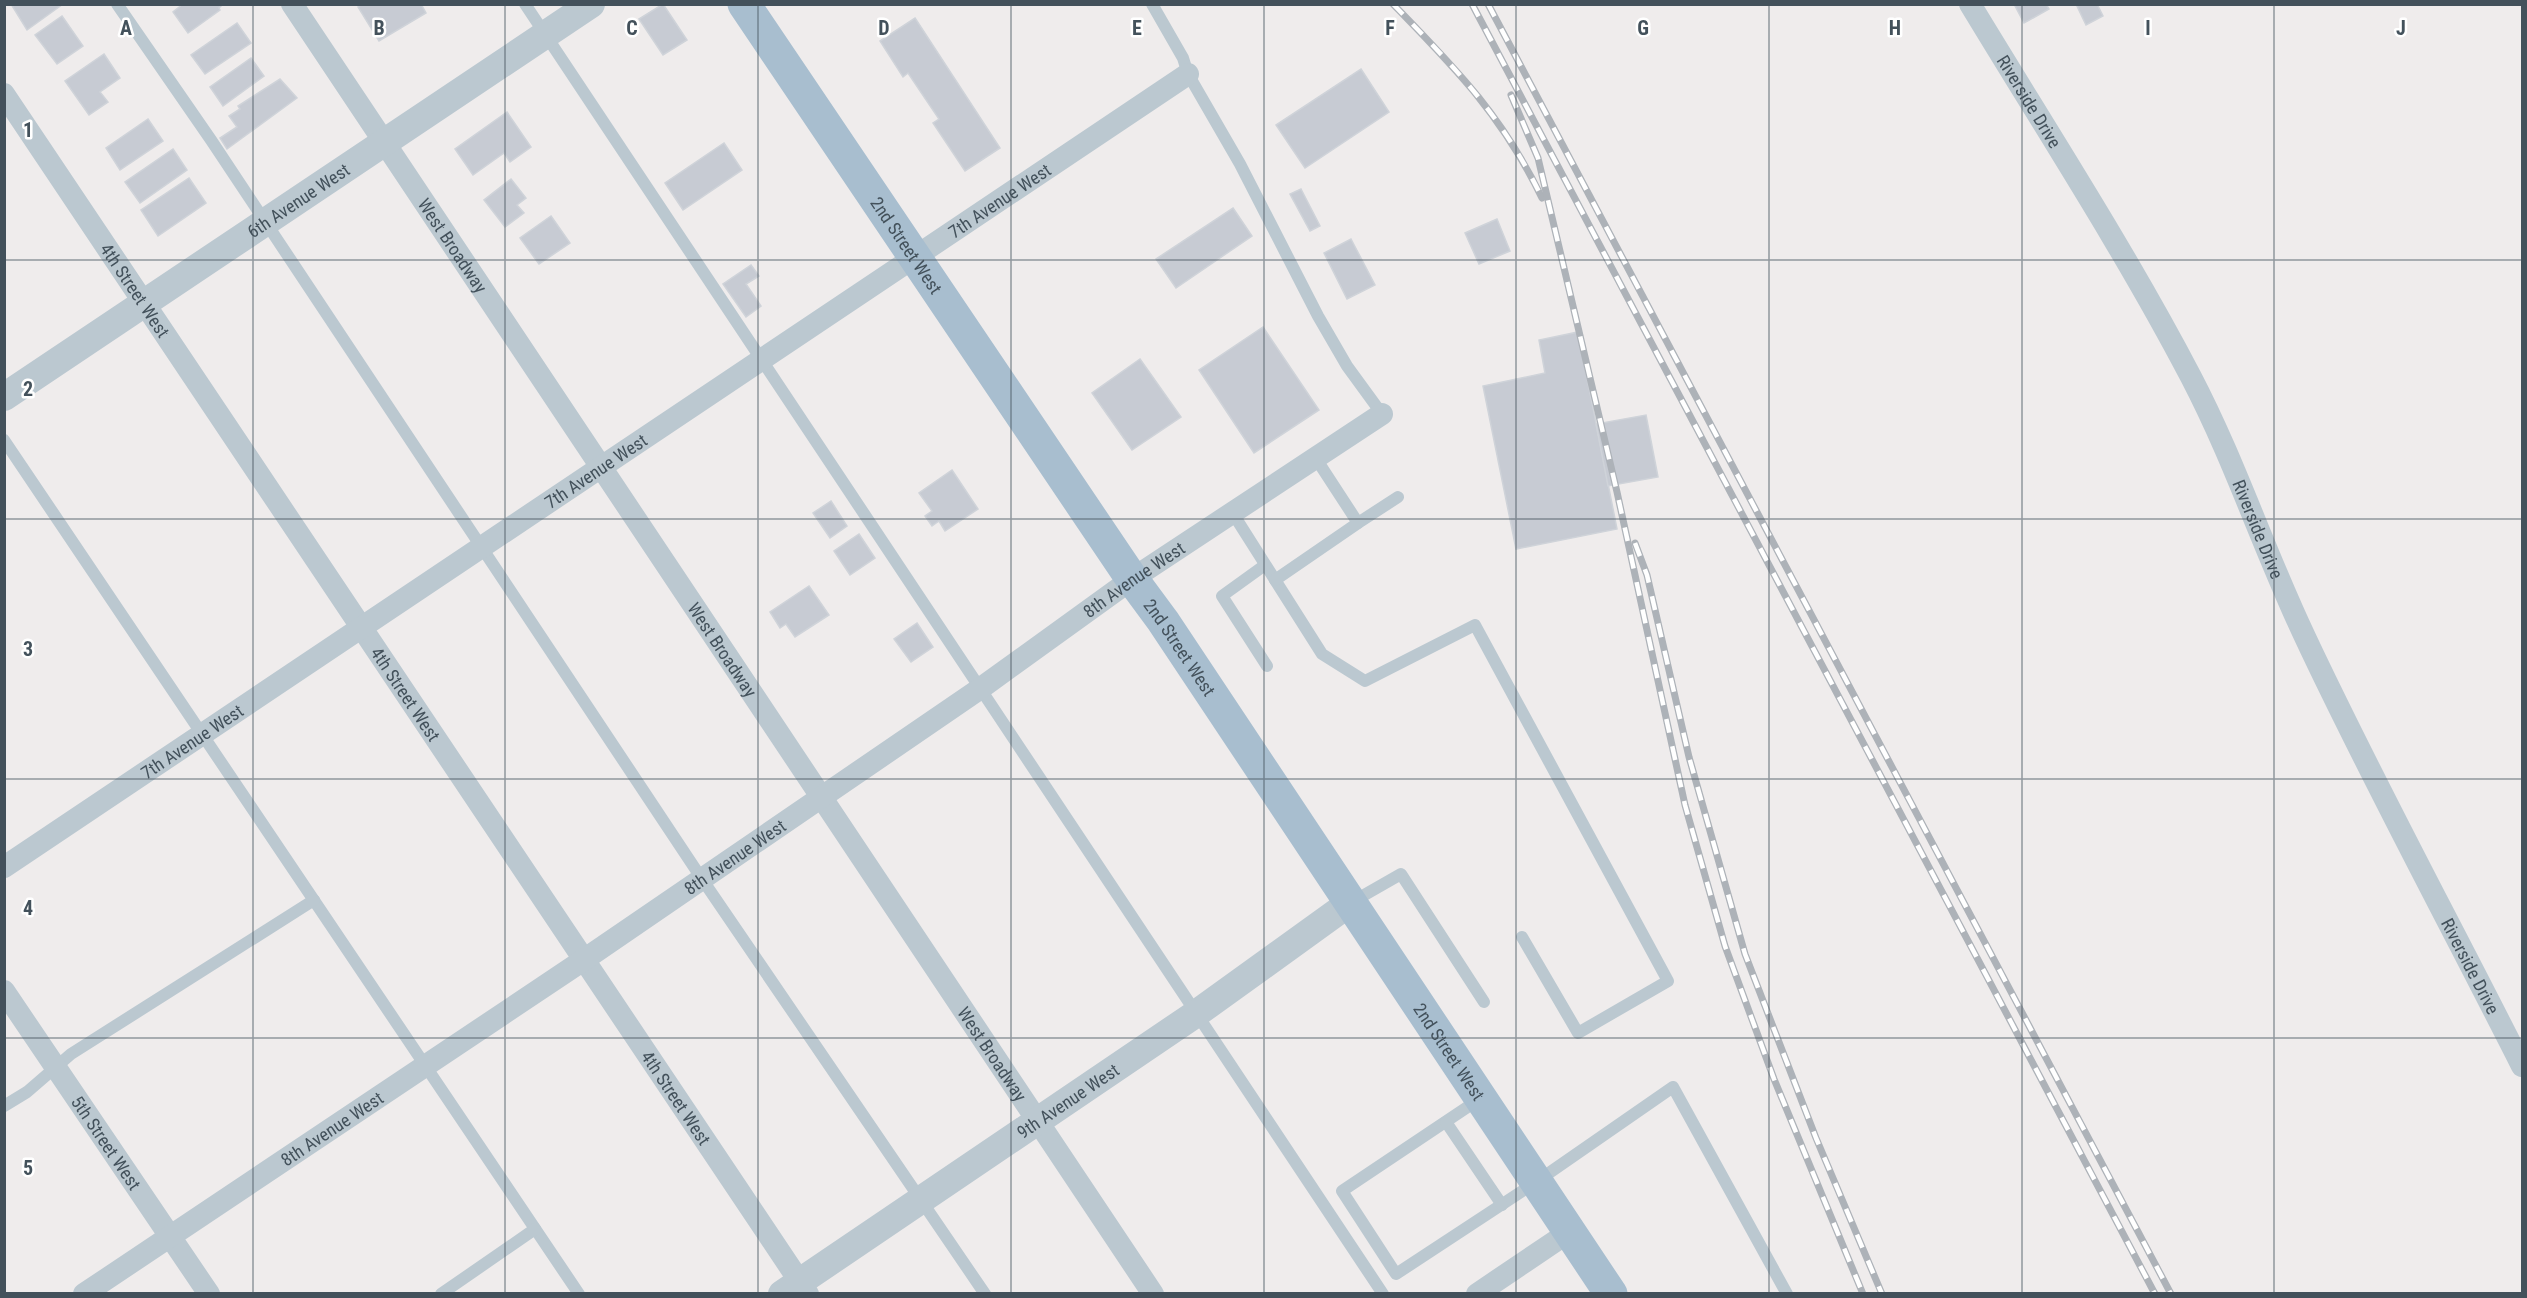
<svg xmlns="http://www.w3.org/2000/svg" width="2527" height="1298" viewBox="0 0 2527 1298" font-family="'Roboto Condensed',sans-serif">
<style>
.building{fill:#c7cbd3;stroke:#cfd3d9;stroke-width:1.5}
.lines{fill:none;stroke-linecap:round;stroke-linejoin:round}
.service{stroke:#bbc8d0;stroke-width:12}
.minor{stroke:#bbc8d0;stroke-width:22}
.tertiary{stroke:#bbc8d0;stroke-width:28}
.primary{stroke:#a8becf;stroke-width:33}
.rail-casing{stroke:#adb2b8;stroke-width:7}
.rail{stroke:#fff;stroke-width:4.5;stroke-dasharray:14;stroke-linecap:butt}
.grid{fill:none;stroke:#43515b;stroke-width:1.5;stroke-opacity:0.55}
.labels{text-anchor:middle;dominant-baseline:central;stroke-width:5;stroke-linejoin:round;paint-order:stroke}
.street-label{font-size:18px;fill:#43515b;stroke:#fff}
.grid-label{font-size:20px;text-anchor:middle;font-weight:bold;fill:#43515b;stroke:#fff;stroke-width:5;stroke-linejoin:round;paint-order:stroke}
</style>
<rect width="100%" height="100%" fill="#efecec"/>
<g class="building">
<path d="M11 4H63L27 30Z"/>
<path d="M183 4H223L219 8 220 10 188 33 173 12Z"/>
<path d="M362 4H421L426 13 379 41 358 7Z"/>
<path d="M663 4 687 40 663 55 639 19Z"/>
<path d="M2014 4H2046L2049 9 2024 23Z"/>
<path d="M2076 4H2097L2103 16 2086 25Z"/>
<path d="M62 16 83 46 57 64 35 35Z"/>
<path d="M915 18 1000 148 965 171 933 123 939 119 908 73 903 77 880 41Z"/>
<path d="M237 23 251 43 205 74 191 55Z"/>
<path d="M104 54 120 78 100 92 108 102 89 115 65 81Z"/>
<path d="M251 58 264 76 223 106 210 87Z"/>
<path d="M1361 69 1389 112 1305 168 1276 125Z"/>
<path d="M280 79 297 98 227 149 220 138 237 127 229 116 240 109 238 106Z"/>
<path d="M507 112 531 147 510 162 504 153 473 175 455 149Z"/>
<path d="M148 119 163 141 120 170 106 148Z"/>
<path d="M724 143 742 170 683 210 665 183Z"/>
<path d="M173 149 187 170 140 203 125 182Z"/>
<path d="M189 178 206 203 158 236 141 210Z"/>
<path d="M511 179 526 198 517 205 524 213 505 227 484 200Z"/>
<path d="M1301 189 1320 226 1310 231 1290 194Z"/>
<path d="M1233 208 1252 236 1176 288 1156 259Z"/>
<path d="M551 216 570 243 539 264 520 238Z"/>
<path d="M1497 219 1510 251 1479 264 1465 233Z"/>
<path d="M1351 239 1375 285 1347 299 1324 253Z"/>
<path d="M751 265 759 276 746 284 761 306 746 317 723 284Z"/>
<path d="M1263 327 1319 410 1254 453 1199 370Z"/>
<path d="M1578 332 1617 529 1516 549 1483 386 1545 373 1539 340Z"/>
<path d="M1140 359 1181 417 1132 450 1092 393Z"/>
<path d="M1646 415 1658 477 1608 486 1596 424Z"/>
<path d="M952 470 978 509 945 531 939 521 932 526 925 516 932 511 919 493Z"/>
<path d="M831 501 847 526 830 538 813 513Z"/>
<path d="M859 534 875 558 850 575 834 551Z"/>
<path d="M809 586 829 615 795 637 786 624 780 628 770 612Z"/>
<path d="M917 623 933 647 911 662 894 639Z"/>
</g>
<g class="lines">
<g class="service">
<path d="M117 4 211 140 702 879 985 1294"/>
<path d="M525 4 1383 1294"/>
<path d="M1152 4 1183 58 1188 74 1240 164 1318 316 1347 366 1382 414"/>
<path d="M4 440 579 1294"/>
<path d="M1232 512 1322 654 1365 681 1475 625 1668 981 1578 1033 1522 937"/>
<path d="M1358 523 1398 497"/>
<path d="M1265 565 1222 596 1267 666"/>
<path d="M1275 580 1358 523 1315 457"/>
<path d="M1352 902 1401 874 1484 1002"/>
<path d="M1481 1098 1342 1191 1396 1274 1536 1182 1673 1087 1787 1294"/>
<path d="M4 1106 27 1092 71 1054 314 900"/>
<path d="M1446 1122 1502 1205"/>
<path d="M441 1294 535 1229"/>
</g>
<g class="minor">
<path id="s1" d="M292 4 1153 1294"/>
<path id="s2" d="M1970 4C2045 128 2124 249 2191 377 2235 461 2264 551 2305 637 2373 782 2450 923 2522 1066"/>
<path id="s3" d="M4 94 808 1294"/>
<path id="s4" d="M4 867 1188 74"/>
<path id="s5" d="M4 991 209 1294"/>
<path id="s6" d="M84 1294 585 959 981 688 1132 579 1382 414"/>
<path d="M1477 1294 1569 1232"/>
</g>
<g class="tertiary">
<path id="s7" d="M4 397 591 4"/>
<path id="s8" d="M782 1294 1197 1013 1351 902"/>
</g>
<path class="primary" id="s9" d="M744 4 1132 579 1163 621 1611 1294"/>
<g class="rail-casing">
<g id="rail">
<path d="M1393 4C1456 69 1502 115 1542 198"/>
<path d="M1472 4 2155 1294"/>
<path d="M1488 4 2171 1294"/>
<path d="M1511 95 1538 158 1617 492 1685 805 1725 946 1774 1079 1863 1294"/>
<path d="M1635 543 1647 575 1689 757 1745 954 1816 1138 1882 1294"/>
</g>
</g>
<use href="#rail" class="rail"/>
</g>
<path class="grid" d="M253 4V1294M505 4V1294M758 4V1294M1011 4V1294M1264 4V1294M1516 4V1294M1769 4V1294M2022 4V1294M2274 4V1294M4 260H2522M4 519H2522M4 779H2522M4 1038H2522"/>
<g class="labels">
<g class="street-label">
<text stroke="none"><textPath href="#s2" startOffset="114">Riverside Drive</textPath></text>
<text stroke="none"><textPath href="#s7" startOffset="354">6th Avenue West</textPath></text>
<text stroke="none"><textPath href="#s4" startOffset="1198">7th Avenue West</textPath></text>
<text stroke="none"><textPath href="#s1" startOffset="290">West Broadway</textPath></text>
<text stroke="none"><textPath href="#s9" startOffset="291">2nd Street West</textPath></text>
<text stroke="none"><textPath href="#s3" startOffset="236">4th Street West</textPath></text>
<text stroke="none"><textPath href="#s4" startOffset="712">7th Avenue West</textPath></text>
<text stroke="none"><textPath href="#s2" startOffset="600">Riverside Drive</textPath></text>
<text stroke="none"><textPath href="#s6" startOffset="1270">8th Avenue West</textPath></text>
<text stroke="none"><textPath href="#s9" startOffset="777">2nd Street West</textPath></text>
<text stroke="none"><textPath href="#s1" startOffset="776">West Broadway</textPath></text>
<text stroke="none"><textPath href="#s3" startOffset="722">4th Street West</textPath></text>
<text stroke="none"><textPath href="#s4" startOffset="226">7th Avenue West</textPath></text>
<text stroke="none"><textPath href="#s6" startOffset="784">8th Avenue West</textPath></text>
<text stroke="none"><textPath href="#s2" startOffset="1086">Riverside Drive</textPath></text>
<text stroke="none"><textPath href="#s9" startOffset="1263">2nd Street West</textPath></text>
<text stroke="none"><textPath href="#s1" startOffset="1262">West Broadway</textPath></text>
<text stroke="none"><textPath href="#s3" startOffset="1208">4th Street West</textPath></text>
<text stroke="none"><textPath href="#s8" startOffset="345">9th Avenue West</textPath></text>
<text stroke="none"><textPath href="#s6" startOffset="298">8th Avenue West</textPath></text>
<text stroke="none"><textPath href="#s5" startOffset="183">5th Street West</textPath></text>
</g>
</g>
<g class="grid-label">
<text x="126" y="35">A</text>
<text x="379" y="35">B</text>
<text x="632" y="35">C</text>
<text x="884" y="35">D</text>
<text x="1137" y="35">E</text>
<text x="1390" y="35">F</text>
<text x="1643" y="35">G</text>
<text x="1895" y="35">H</text>
<text x="2148" y="35">I</text>
<text x="2401" y="35">J</text>
<text x="28" y="137">1</text>
<text x="28" y="396">2</text>
<text x="28" y="656">3</text>
<text x="28" y="915">4</text>
<text x="28" y="1175">5</text>
</g>
<rect width="2527" height="1298" fill="none" stroke="#43515b" stroke-width="12"/>
</svg>
